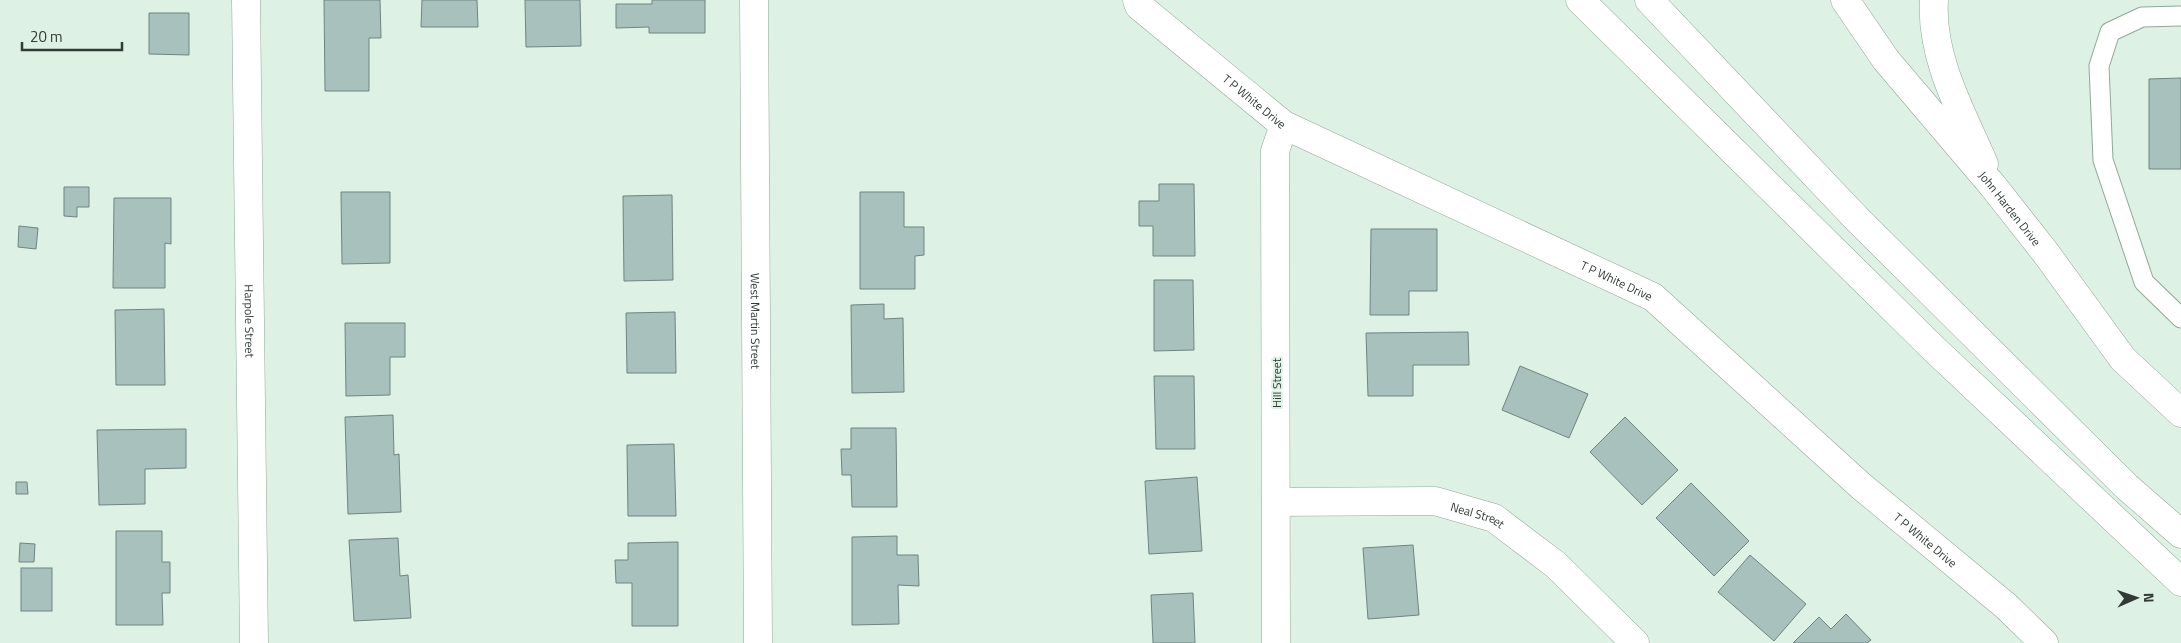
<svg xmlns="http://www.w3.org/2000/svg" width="2181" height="643" viewBox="0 0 2181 643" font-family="'Titillium Web',sans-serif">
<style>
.building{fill:#a8c1bc;stroke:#6e8581}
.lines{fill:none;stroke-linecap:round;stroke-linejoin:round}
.lane-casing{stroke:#93a69a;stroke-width:21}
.street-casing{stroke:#93a69a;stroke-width:29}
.secondary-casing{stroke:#93a69a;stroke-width:29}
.highway-casing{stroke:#93a69a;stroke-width:29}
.lane{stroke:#fff;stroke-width:19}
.street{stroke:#fff;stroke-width:28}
.secondary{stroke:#fff;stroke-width:28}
.highway{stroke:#fff;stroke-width:28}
.labels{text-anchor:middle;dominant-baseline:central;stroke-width:4;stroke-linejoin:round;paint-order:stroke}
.street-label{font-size:12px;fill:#323a35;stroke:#ddf1e4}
</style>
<rect width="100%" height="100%" fill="#ddf1e4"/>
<g class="building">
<path d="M324 0H380L381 38H369V91H325Z"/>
<path d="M422 0H477L478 27H421Z"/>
<path d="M525 0H580L581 46 526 47Z"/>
<path d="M652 0H705V33H649V27L616 28V4H652Z"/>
<path d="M149 13H189V55L149 54Z"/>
<path d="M2181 78V169H2149V79Z"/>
<path d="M1159 184H1194L1195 256H1153V226H1139V201H1159Z"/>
<path d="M64 187H89V207H77V217L64 216Z"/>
<path d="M341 192H390V263L342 264Z"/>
<path d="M860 192H904V227H924V255L915 256V289H860Z"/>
<path d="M672 195 673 280 624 281 623 196Z"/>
<path d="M114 198H171V244L165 243V288H113Z"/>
<path d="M19 226 38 228 36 249 18 247Z"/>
<path d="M1371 229H1437V291H1409V315H1370Z"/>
<path d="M1154 280H1193L1194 350 1154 351Z"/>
<path d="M884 304V319L903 318 904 392 852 393 851 305Z"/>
<path d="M164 309 165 385H116L115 310Z"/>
<path d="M675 312 676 373H627L626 313Z"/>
<path d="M345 323H405V357H390V395L346 396Z"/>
<path d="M1468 332 1469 365H1413V396H1368L1366 333Z"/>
<path d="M1520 366 1588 394 1569 438 1502 410Z"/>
<path d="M1154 376H1194L1195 449H1156Z"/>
<path d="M393 415 394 455 399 454 401 512 348 514 345 417Z"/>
<path d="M1625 417 1678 470 1642 505 1590 452Z"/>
<path d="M851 428H896L897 507H852L851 475H842L841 449H851Z"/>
<path d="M186 429V468L145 469V504L99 505 97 430Z"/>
<path d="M674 444 676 516H628L627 445Z"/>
<path d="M1197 477 1202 551 1149 554 1145 481Z"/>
<path d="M16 482H27L28 494H16Z"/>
<path d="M1691 483 1749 541 1714 576 1656 518Z"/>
<path d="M116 531H162V562H170V593H162L163 625H116Z"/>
<path d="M897 536V555H918L919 586 898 585 899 624 852 625V537Z"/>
<path d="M398 538 400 576 408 575 411 618 354 621 349 540Z"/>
<path d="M678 542V626H632V583H616L615 560H628V543Z"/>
<path d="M20 543 35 544 34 562H19Z"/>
<path d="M1413 545 1419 615 1368 619 1363 548Z"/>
<path d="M1750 555 1806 604 1774 641 1718 592Z"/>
<rect x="21" y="568" width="31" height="43"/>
<path d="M1193 593 1195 643H1153L1151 595Z"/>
<path d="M1846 614 1871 640 1867 643H1793L1819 617 1831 629Z"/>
</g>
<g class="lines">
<g class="lane-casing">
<path id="lane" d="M2181 16 2142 17 2110 32 2099 66 2103 160 2144 282 2181 318"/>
</g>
<g class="street-casing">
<g id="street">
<path id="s1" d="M246 0 254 643"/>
<path id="s2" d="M754 0 758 643"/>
<path id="s3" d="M1276 502 1435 501 1494 518 1556 565 1635 643"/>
<path d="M1276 643 1275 151 1284 125"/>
</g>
</g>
<g class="secondary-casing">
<g id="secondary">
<path id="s4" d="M1137 0 1139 6 1284 125 1653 297 1861 486 2006 606 2044 643"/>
<path id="s5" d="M1845 0 1886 60 1993 186 2045 252 2123 359 2181 413"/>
<path d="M1934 0C1930 57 1962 113 1984 164"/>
</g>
</g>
<g class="highway-casing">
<g id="highway">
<path d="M1580 0 1933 348 2181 582"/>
<path d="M1649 0 1857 219 2127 487 2181 534"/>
</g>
</g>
<use href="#lane" class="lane"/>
<use href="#street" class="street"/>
<use href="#secondary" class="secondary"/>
<use href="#highway" class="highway"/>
</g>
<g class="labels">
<g class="street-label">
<text stroke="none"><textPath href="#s4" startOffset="156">T P White Drive</textPath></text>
<text stroke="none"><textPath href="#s5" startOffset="266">John Harden Drive</textPath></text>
<text stroke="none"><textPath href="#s4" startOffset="561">T P White Drive</textPath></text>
<text stroke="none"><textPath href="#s1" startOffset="321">Harpole Street</textPath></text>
<text stroke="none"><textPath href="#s2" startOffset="321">West Martin Street</textPath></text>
<text transform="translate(1276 383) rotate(-90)">Hill Street</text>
<text stroke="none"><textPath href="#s3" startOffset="204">Neal Street</textPath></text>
<text stroke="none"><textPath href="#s4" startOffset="966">T P White Drive</textPath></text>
</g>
</g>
<g transform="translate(2136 598) rotate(88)" stroke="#ddf1e4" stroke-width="4" paint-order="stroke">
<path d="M0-4L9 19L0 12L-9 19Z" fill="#323a35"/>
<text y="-8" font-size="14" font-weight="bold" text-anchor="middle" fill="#323a35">N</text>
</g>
<path d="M22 42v8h100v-8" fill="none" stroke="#323a35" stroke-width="2.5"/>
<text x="30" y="42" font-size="15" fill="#323a35" stroke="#ddf1e4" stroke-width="4" paint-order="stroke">20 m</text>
</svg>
